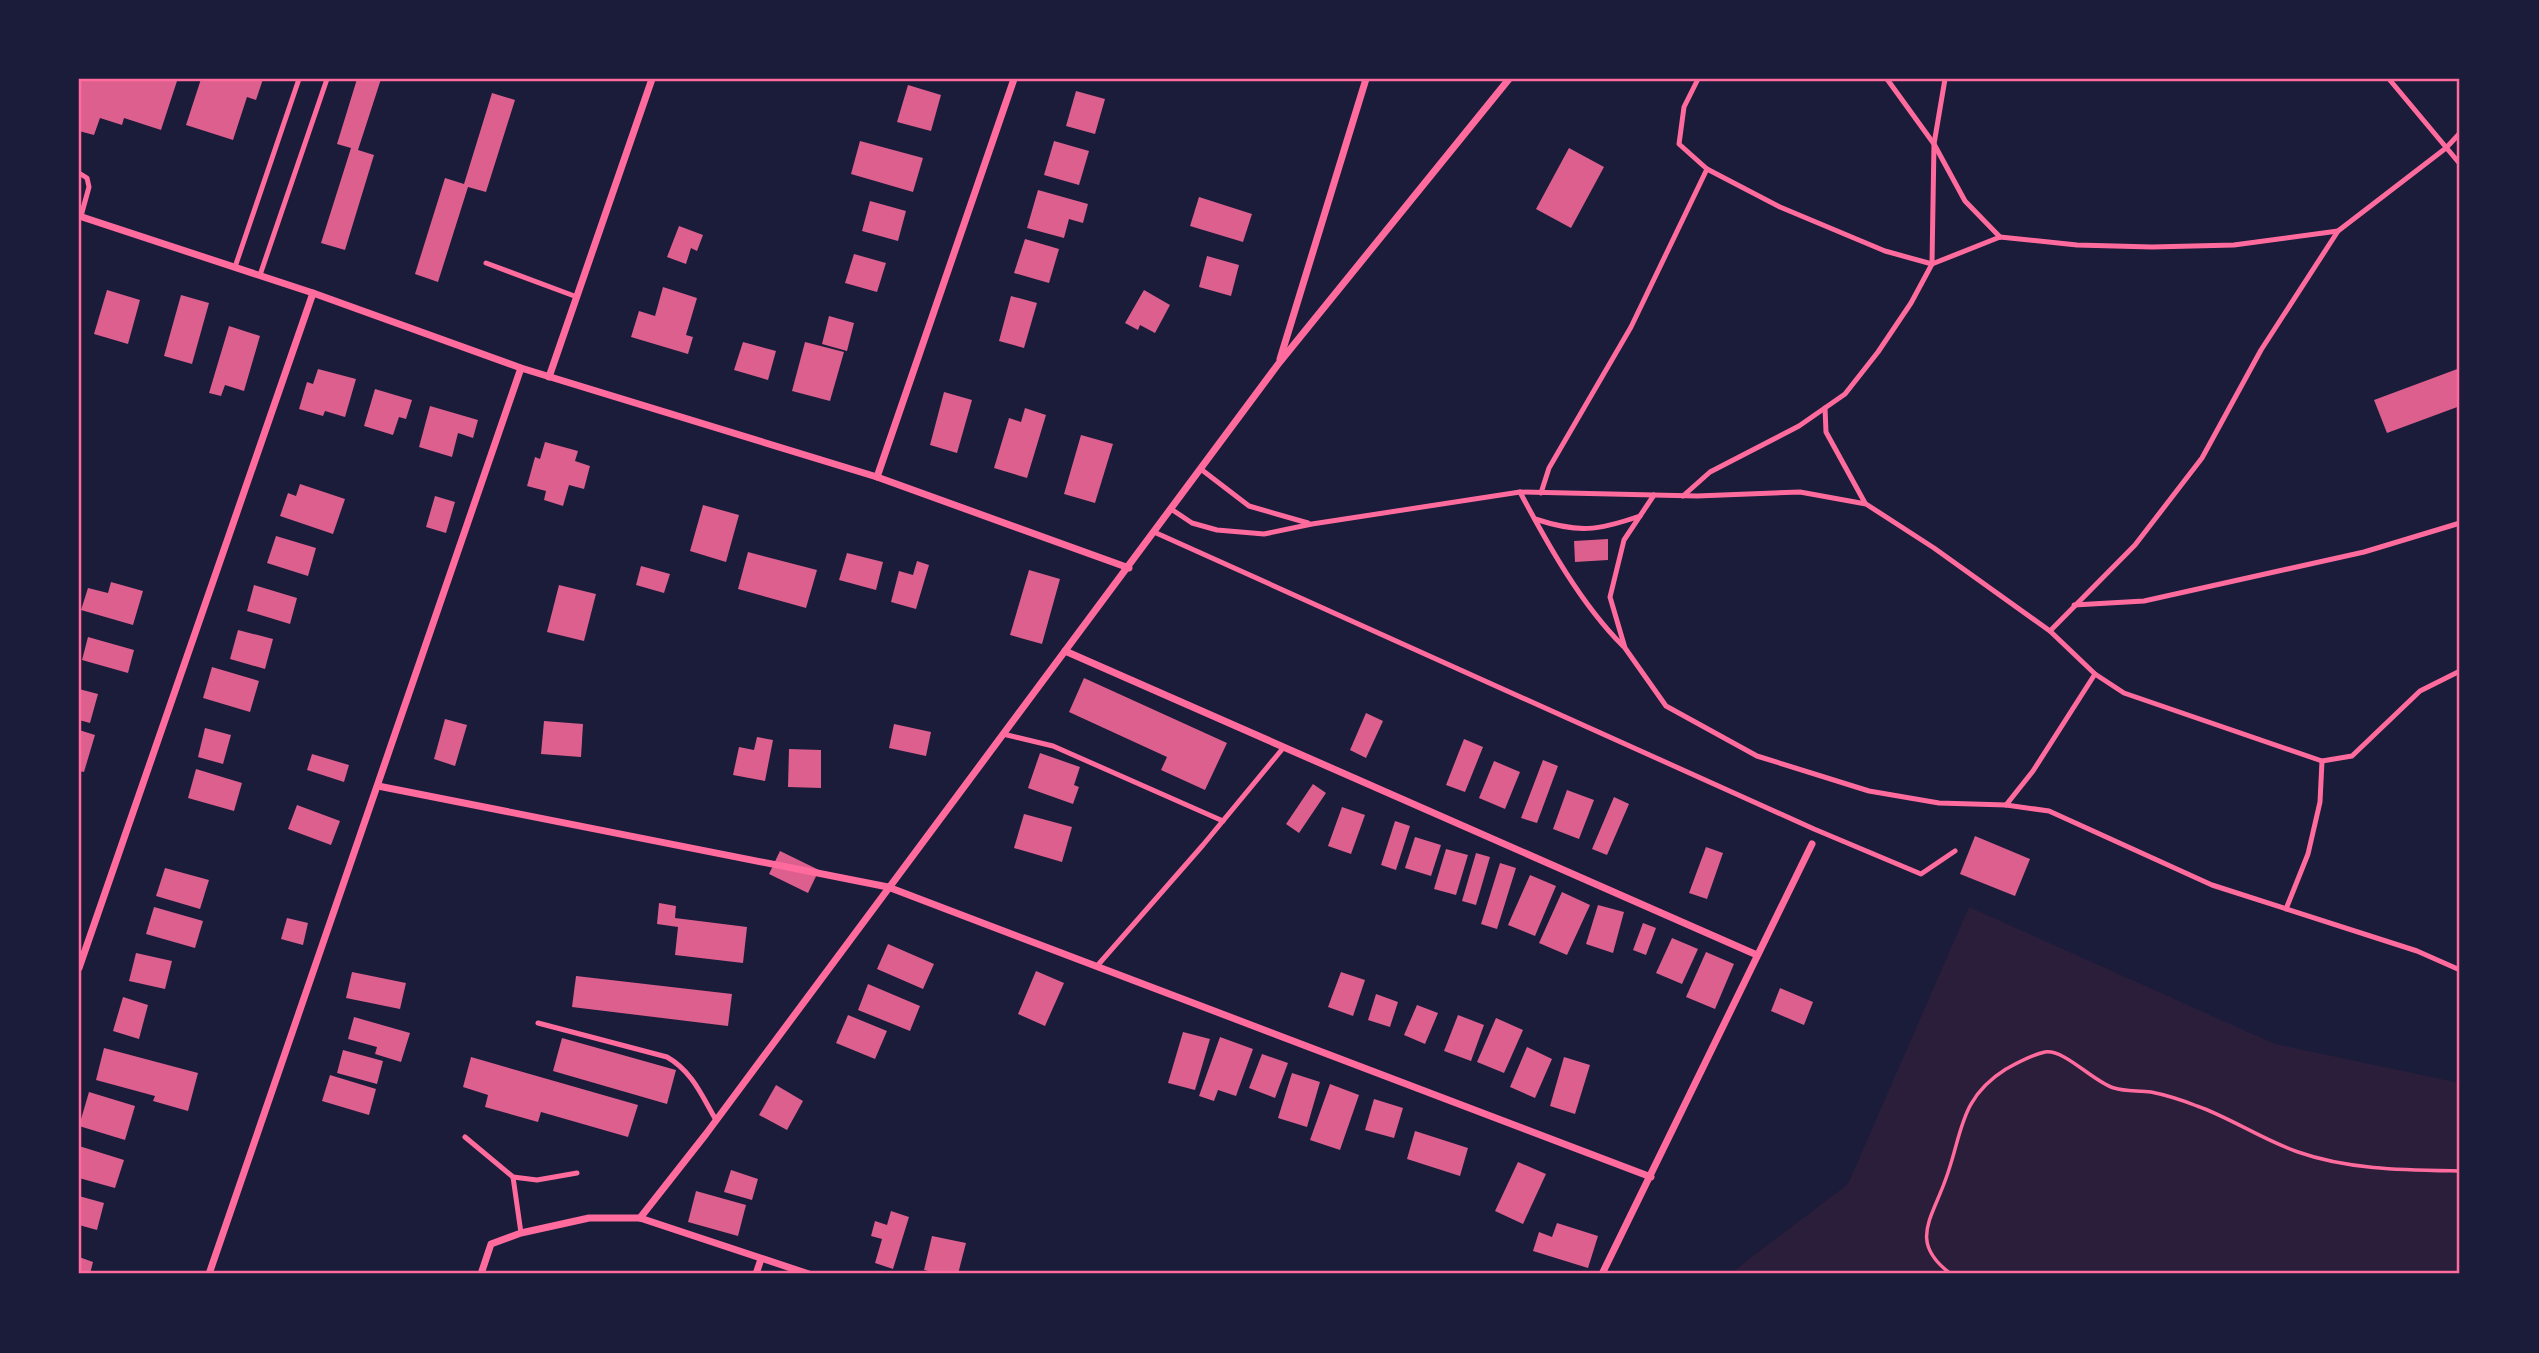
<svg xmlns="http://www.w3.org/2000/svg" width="2539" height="1353" viewBox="0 0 2539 1353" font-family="Raleway,sans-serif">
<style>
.green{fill:#2a1e3b}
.building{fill:#dd5f8e}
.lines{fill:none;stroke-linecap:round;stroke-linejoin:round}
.path{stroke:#ff6b9d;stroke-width:3.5}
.service{stroke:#ff6b9d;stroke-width:5}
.minor{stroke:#ff6b9d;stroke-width:7}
.neatline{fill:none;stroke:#ff6b9d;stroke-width:2.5}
</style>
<rect width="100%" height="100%" fill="#1b1b3a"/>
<path class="green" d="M1969 907 2275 1044 2460 1083V1274H1733L1736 1269 1848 1184Z"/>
<g class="building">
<path d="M79 79H144L152 81 153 79H171L177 81 161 130 124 118 122 125 100 118 94 135 79 131Z"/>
<path d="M201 79H263L256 100 247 97 233 140 186 125Z"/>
<path d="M357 79H381L358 150 374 155 345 250 321 243 351 148 337 144Z"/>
<path d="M908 85 941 95 931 131 897 122Z"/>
<path d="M1076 91 1105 99 1095 134 1066 126Z"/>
<path d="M492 93 515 100 486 192 468 187 438 282 415 274 445 178 464 184Z"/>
<path d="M860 141 923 158 913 192 851 174Z"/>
<path d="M1054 141 1089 151 1079 185 1044 175Z"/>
<path d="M1569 148 1604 167 1571 228 1536 209Z"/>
<path d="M1038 190 1088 204 1083 223 1069 219 1064 238 1027 228Z"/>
<path d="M1199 197 1252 214 1243 242 1190 226Z"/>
<path d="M870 201 906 211 898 241 862 231Z"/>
<path d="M679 226 703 235 697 251 691 248 686 264 667 257Z"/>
<path d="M1025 239 1059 249 1049 283 1014 273Z"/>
<path d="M854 254 886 263 877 292 845 283Z"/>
<path d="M1207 256 1239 265 1231 296 1199 287Z"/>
<path d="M663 287 697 298 686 335 693 337 688 354 631 337 639 311 655 316Z"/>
<path d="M107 290 140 300 128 344 94 334Z"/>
<path d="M1144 290 1170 305 1155 333 1140 325 1138 330 1125 323Z"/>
<path d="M181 295 209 303 192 364 164 356Z"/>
<path d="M1011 296 1037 303 1024 348 999 341Z"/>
<path d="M829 316 854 323 847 351 822 344Z"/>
<path d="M229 326 260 336 244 391 225 385 221 396 209 393Z"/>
<path d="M743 342 776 351 768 380 734 370Z"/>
<path d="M805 342 844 352 830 401 792 391Z"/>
<path d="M2460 368V406L2387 433 2374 400Z"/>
<path d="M318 369 356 379 345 417 325 411 323 416 299 409 307 382 313 384Z"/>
<path d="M375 389 412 400 406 419 399 417 393 435 364 426Z"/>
<path d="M944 392 972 400 957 453 930 445Z"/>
<path d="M430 406 478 420 473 438 458 433 452 457 419 447Z"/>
<path d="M1025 408 1046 415 1027 478 994 468 1009 418 1021 422Z"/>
<path d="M1081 435 1113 444 1095 503 1064 494Z"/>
<path d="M545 442 578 451 575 461 590 466 584 489 569 485 563 506 544 500 546 491 527 486 535 457 540 459Z"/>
<path d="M300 484 345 499 333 534 280 516 288 493 296 496Z"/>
<path d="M435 496 455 502 446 533 426 527Z"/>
<path d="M703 505 739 515 726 562 690 551Z"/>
<path d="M276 536 316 548 308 576 267 563Z"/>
<path d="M1608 539V560L1575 562 1574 541Z"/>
<path d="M748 552 817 570 806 608 738 589Z"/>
<path d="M847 553 883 562 876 590 839 580Z"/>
<path d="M917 561 929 565 916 609 891 602 899 571 913 575Z"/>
<path d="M641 566 670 574 664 593 636 585Z"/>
<path d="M1029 570 1060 579 1042 644 1010 635Z"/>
<path d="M111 582 143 591 133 625 81 610 88 588 108 593Z"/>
<path d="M254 585 297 598 290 624 247 611Z"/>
<path d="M559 585 596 594 584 641 547 632Z"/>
<path d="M238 630 273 639 265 669 230 659Z"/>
<path d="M88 637 134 650 128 673 82 660Z"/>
<path d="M212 667 259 681 250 712 203 698Z"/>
<path d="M1084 678 1227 743 1205 790 1161 770 1167 757 1069 712Z"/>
<path d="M79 689 98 694 90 723 79 720Z"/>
<path d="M1366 713 1383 721 1366 758 1350 750Z"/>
<path d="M445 719 467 725 455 766 434 759Z"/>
<path d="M544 721 583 724 581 757 541 754Z"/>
<path d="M894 724 931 732 926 756 889 748Z"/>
<path d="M205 728 231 735 223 764 198 757Z"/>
<path d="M79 730 95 735 84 772 79 771Z"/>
<path d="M757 737 773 740 765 781 733 775 739 747 754 750Z"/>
<path d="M1464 739 1483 747 1465 792 1446 785Z"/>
<path d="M789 749 821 750V788L788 787Z"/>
<path d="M1040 753 1080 767 1074 785 1079 787 1073 804 1028 788Z"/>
<path d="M312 754 349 765 344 782 307 770Z"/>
<path d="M1543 760 1558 766 1537 823 1521 818Z"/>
<path d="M1494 761 1520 772 1505 809 1479 798Z"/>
<path d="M196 769 242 783 234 811 188 798Z"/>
<path d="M1313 784 1326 793 1299 833 1286 824Z"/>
<path d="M1567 790 1594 800 1579 839 1553 829Z"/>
<path d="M1614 797 1629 804 1607 855 1592 849Z"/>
<path d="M297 805 340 821 331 845 288 829Z"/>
<path d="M1342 807 1365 815 1351 854 1328 846Z"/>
<path d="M1024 814 1072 827 1062 862 1014 848Z"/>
<path d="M1395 821 1410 826 1396 870 1381 865Z"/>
<path d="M1975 836 2030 859 2015 896 1960 874Z"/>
<path d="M1415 837 1441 845 1431 876 1405 868Z"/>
<path d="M1706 847 1723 853 1707 899 1689 893Z"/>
<path d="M1446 849 1468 855 1456 895 1434 889Z"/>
<path d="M780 851 819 870 808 893 769 874Z"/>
<path d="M1476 853 1490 857 1476 905 1462 901Z"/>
<path d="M1500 863 1516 868 1497 929 1481 924Z"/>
<path d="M165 868 209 880 200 909 156 896Z"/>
<path d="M1530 875 1556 886 1535 936 1508 925Z"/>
<path d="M1562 892 1590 905 1567 955 1539 943Z"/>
<path d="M659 903 676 906 675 918 747 927 743 963 675 955 678 927 657 924Z"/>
<path d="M1598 905 1624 912 1613 953 1586 944Z"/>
<path d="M154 907 203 921 195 948 146 934Z"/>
<path d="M287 918 308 923 303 945 281 939Z"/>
<path d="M1643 923 1656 928 1646 955 1633 950Z"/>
<path d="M1672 938 1698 949 1682 984 1656 973Z"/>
<path d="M888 944 934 964 923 989 877 969Z"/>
<path d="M1706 952 1734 964 1715 1009 1686 997Z"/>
<path d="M136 953 172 961 165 989 129 981Z"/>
<path d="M1036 971 1064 983 1045 1026 1018 1014Z"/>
<path d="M352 972 406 983 400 1009 346 998Z"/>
<path d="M1341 972 1365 980 1353 1016 1328 1007Z"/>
<path d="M576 976 732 994 728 1026 572 1007Z"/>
<path d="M868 984 920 1006 910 1031 858 1010Z"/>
<path d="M1780 988 1813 1002 1804 1025 1771 1011Z"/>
<path d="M1376 994 1398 1002 1390 1027 1368 1020Z"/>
<path d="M123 997 148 1005 139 1039 113 1031Z"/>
<path d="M1417 1005 1438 1013 1425 1044 1404 1035Z"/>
<path d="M848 1015 887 1031 875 1059 836 1043Z"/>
<path d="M1458 1015 1484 1025 1471 1061 1444 1051Z"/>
<path d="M354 1017 410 1033 401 1062 375 1054 377 1047 348 1039Z"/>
<path d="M1496 1018 1523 1030 1504 1073 1477 1062Z"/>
<path d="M1183 1032 1210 1039 1195 1090 1168 1083Z"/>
<path d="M1220 1037 1253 1049 1236 1096 1218 1090 1214 1101 1199 1096Z"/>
<path d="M562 1038 676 1070 667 1104 553 1071Z"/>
<path d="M1527 1047 1552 1059 1535 1098 1510 1087Z"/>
<path d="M104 1048 198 1073 188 1111 153 1101 155 1096 96 1080Z"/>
<path d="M343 1050 383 1061 377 1084 337 1073Z"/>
<path d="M1262 1054 1288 1063 1275 1098 1249 1088Z"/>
<path d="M471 1057 638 1105 628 1137 541 1112 538 1122 485 1107 488 1095 463 1087Z"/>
<path d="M1564 1057 1590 1065 1575 1114 1550 1106Z"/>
<path d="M1292 1073 1320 1082 1307 1127 1278 1118Z"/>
<path d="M330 1075 376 1089 369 1115 322 1101Z"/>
<path d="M1330 1084 1359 1095 1340 1150 1310 1140Z"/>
<path d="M776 1085 803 1101 787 1130 759 1115Z"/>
<path d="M89 1092 135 1106 125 1140 79 1126Z"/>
<path d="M1374 1099 1403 1108 1394 1138 1365 1130Z"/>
<path d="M1415 1131 1468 1148 1460 1176 1407 1159Z"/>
<path d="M79 1146 124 1160 115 1188 79 1178Z"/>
<path d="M1518 1162 1546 1174 1523 1224 1495 1211Z"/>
<path d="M731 1170 758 1179 752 1200 724 1192Z"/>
<path d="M696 1191 746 1205 738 1236 688 1222Z"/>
<path d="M79 1196 104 1203 97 1230 79 1225Z"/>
<path d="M891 1211 909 1217 893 1269 875 1263 882 1239 871 1236 875 1221 887 1225Z"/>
<path d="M1557 1223 1598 1236 1588 1268 1533 1251 1539 1232 1552 1237Z"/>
<path d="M932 1236 966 1243 958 1274H941L924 1270Z"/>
<path d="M79 1257 93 1262 90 1274H79Z"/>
</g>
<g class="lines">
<path class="path" d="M1951 1274C1909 1243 1931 1220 1945 1181 1963 1134 1958 1099 2006 1069 2019 1062 2031 1055 2045 1052 2065 1049 2093 1082 2114 1088 2126 1092 2139 1090 2151 1092 2166 1095 2182 1100 2197 1106 2231 1118 2263 1140 2298 1152 2349 1170 2406 1170 2460 1171"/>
<g class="service">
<path d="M1698 79 1684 107 1679 144 1707 169 1780 207 1885 251 1932 264 2000 237 2077 245 2152 247 2234 245 2338 231"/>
<path d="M1887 79 1934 144 1965 201 2000 237"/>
<path d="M2389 79 2460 164"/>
<path d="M79 173 87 178 89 187 81 216"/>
<path d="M486 263 577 297"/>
<path d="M235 267 299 79"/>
<path d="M260 275 327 79"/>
<path d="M1825 408 1826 432 1865 503"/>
<path d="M1202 470 1249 506 1308 523"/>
<path d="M1520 492C1548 545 1581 604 1623 646"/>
<path d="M1541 493 1549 468 1631 327 1707 169"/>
<path d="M1654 495 1624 540 1610 597 1625 648 1666 706 1757 756 1869 791 1939 803 2006 805 2049 811 2212 885 2417 951 2460 970"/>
<path d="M1683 496 1710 472 1799 426 1845 394 1878 352 1911 303 1932 264 1934 144 1945 79"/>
<path d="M1171 509 1192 523 1217 530 1264 534 1312 524 1520 492 1697 496 1800 492 1866 504 1934 548 2050 631 2095 674 2124 693 2322 761 2352 756 2420 691 2460 671"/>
<path d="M1535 519C1578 533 1597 531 1640 516"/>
<path d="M1154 532 1814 829 1921 874 1955 851"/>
<path d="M2074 605 2144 601 2364 552 2460 523"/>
<path d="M2050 631 2135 545 2202 458 2261 350 2338 231 2446 148 2460 133"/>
<path d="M1003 734 1053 746 1223 821"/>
<path d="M2006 805 2033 771 2095 674"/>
<path d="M2286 909 2308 854 2320 802 2322 761"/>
<path d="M1097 966 1203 845 1284 747"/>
<path d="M538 1023 667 1057C692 1071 702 1096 716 1120"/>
<path d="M465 1137 513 1177 521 1233"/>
<path d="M513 1177 537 1180 577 1173"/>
</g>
<g class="minor">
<path d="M79 216 313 293 521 368 877 477 1129 568"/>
<path d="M1280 359 1366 79"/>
<path d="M549 377 652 79"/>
<path d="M877 477 1014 79"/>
<path d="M1065 651 1757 955"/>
<path d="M378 786 888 887 1651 1177"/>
<path d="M79 968 313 293"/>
<path d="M640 1218 706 1134 1279 363 1509 79"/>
<path d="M209 1274 521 368"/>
<path d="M481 1274 491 1244 521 1233 589 1218H640L809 1274"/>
<path d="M756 1274 761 1259"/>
<path d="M1602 1274 1812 844"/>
</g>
</g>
<rect width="2539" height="1353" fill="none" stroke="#1b1b3a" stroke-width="161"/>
<rect x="80" y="80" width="2378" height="1192" class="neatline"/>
</svg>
